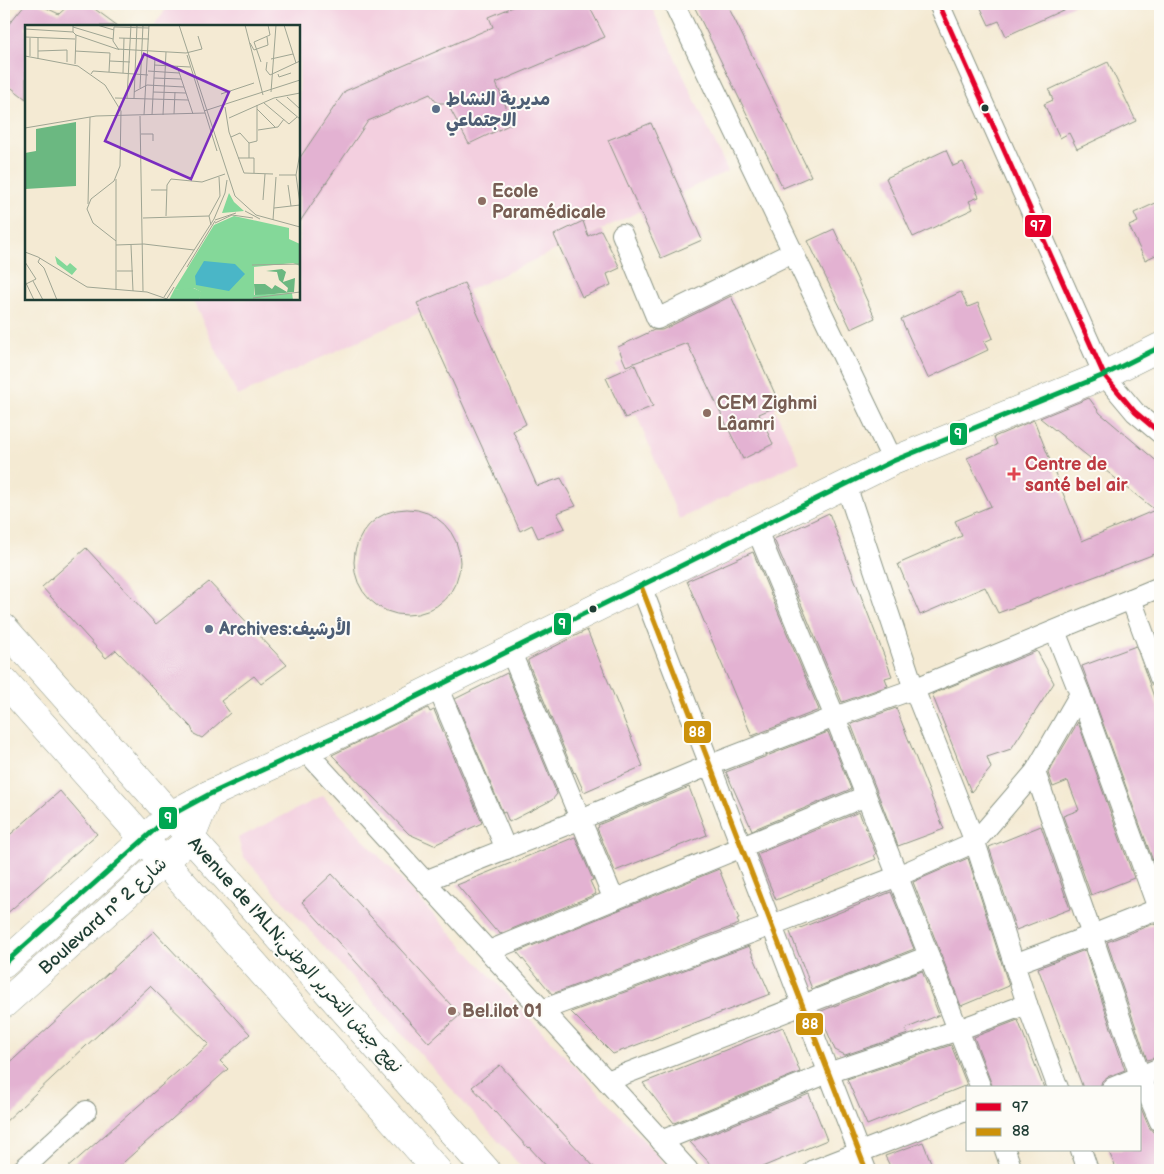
<svg xmlns="http://www.w3.org/2000/svg" width="1164" height="1174" viewBox="0 0 1164 1174" font-family="'Balsamiq Sans','Playpen Sans Arabic',sans-serif">
<style>
.built{fill:#f3cfdf}
.building{fill:#e3b2d2}
.lines{fill:none;stroke-linecap:round;stroke-linejoin:round}
.street-casing{stroke:#8a9484;stroke-width:22}
.secondary-casing{stroke:#8a9484;stroke-width:29}
.primary-casing{stroke:#8a9484;stroke-width:29}
.street{stroke:#fff;stroke-width:20}
.secondary{stroke:#fff;stroke-width:28}
.primary{stroke:#fff;stroke-width:28}
.bus-1-casing{stroke:#fdfcf7;stroke-width:9}
.bus-2-casing{stroke:#fdfcf7;stroke-width:9}
.bus-3-casing{stroke:#fdfcf7;stroke-width:9}
.bus-1{stroke:#e4002b;stroke-width:5}
.bus-2{stroke:#cc910a;stroke-width:5}
.bus-3{stroke:#00a651;stroke-width:5}
.bus-dot{fill:#1f3d34;stroke:#fdfcf7;stroke-width:2}
.service-dot{fill:#5c6f8a;stroke:#fdfcf7;stroke-width:2}
.education-dot{fill:#8d6e63;stroke:#fdfcf7;stroke-width:2}
.health-dot{fill:#e0444e;stroke:#fdfcf7;stroke-width:2}
.labels{text-anchor:middle;dominant-baseline:central;stroke-width:4;stroke-linejoin:round;paint-order:stroke}
.service-label{font-size:18px;font-weight:bold;fill:#4e5e75;stroke:#fdfcf7;text-anchor:start}
.education-label{font-size:18px;font-weight:bold;fill:#785e54;stroke:#fdfcf7;text-anchor:start}
.health-label{font-size:18px;font-weight:bold;fill:#be3a42;stroke:#fdfcf7;text-anchor:start}
.street-label{font-size:18px;fill:#1f3d34;stroke:#fdfcf7}
.inset-road{fill:none;stroke:#9fa593;stroke-width:1}
.view{fill:#7b2cbf;fill-opacity:0.15;stroke:#7b2cbf;stroke-width:2.5}
.inset-edge{fill:none;stroke:#1f3d34;stroke-width:2.5}
.line-badge{stroke:#fdfcf7;stroke-width:2}
.badge-label{font-size:14px;text-anchor:middle;font-weight:bold;fill:#fff}
</style>
<rect width="100%" height="100%" fill="#fdfcf7"/>
<filter id="ink" filterUnits="userSpaceOnUse"><feTurbulence type="fractalNoise" baseFrequency=".02" numOctaves="2"/><feDisplacementMap in="SourceGraphic" scale="10" xChannelSelector="R" yChannelSelector="G"/><feConvolveMatrix kernelMatrix="1 2 1 2 8 2 1 2 1" color-interpolation-filters="sRGB"/></filter>
<filter id="wash" filterUnits="userSpaceOnUse"><feTurbulence type="fractalNoise" baseFrequency=".0096" numOctaves="4" result="noise"/><feDisplacementMap in="SourceGraphic" scale="20" xChannelSelector="R" yChannelSelector="G"/><feGaussianBlur stdDeviation="1.12" result="paint"/><feColorMatrix in="noise" values="0 0 0 0 0 0 0 0 0 0 0 0 0 0 0 0 0 1.4 0 .05"/><feComposite in="paint" operator="in"/></filter>
<g filter="url(#wash)">
<rect width="100%" height="100%" fill="#f4ead3"/>
<g class="built">
<path d="M170 4H650L728 171 238 396 192 299H299V26H153Z"/>
<path d="M730 315 800 462 679 519 616 364Z"/>
<path d="M323 796 671 1170H524L243 856 238 838Z"/>
</g>
<g id="blocks">
<g class="building">
<path d="M25 4H38L59 14 70 4H88L118 26H26V99L4 82V30Z"/>
<path d="M520 4H588L605 37 496 83 513 123 469 144 447 103H437L430 94 368 121 299 223V159L345 91 493 27 489 17Z"/>
<path d="M693 4H727L811 176 783 188Z"/>
<path d="M979 4H1076L1006 36 999 21 989 25Z"/>
<path d="M1108 62 1136 121 1077 149 1069 133 1060 138 1044 104 1053 100 1049 90Z"/>
<path d="M651 123 702 240 661 258 608 140Z"/>
<path d="M946 150 953 166 963 162 979 197 969 201 973 209 913 237 886 178Z"/>
<path d="M1160 201V253L1145 260 1129 226 1138 222 1134 213Z"/>
<path d="M583 221 588 236 601 230 620 268 607 274 611 285 582 297 554 235Z"/>
<path d="M834 229 875 318 851 329 808 241Z"/>
<path d="M464 283 526 424 513 431 537 486 561 478 576 506 557 513 565 528 538 538 532 525 520 531 417 303Z"/>
<path d="M961 292 968 307 978 303 993 338 984 342 988 350 928 378 901 319Z"/>
<path d="M731 296 780 405 759 414 773 444 743 459 687 343 626 366 618 347 654 330H662Z"/>
<path d="M635 365 653 406 625 418 606 378Z"/>
<path d="M1089 398 1100 413 1160 464V552L998 613 985 587 920 615 898 564 962 536 955 521 991 506 967 458 997 445 994 437 1034 420 1082 541 1155 510 1040 418Z"/>
<circle cx="407" cy="562" r="53"/>
<path d="M829 513 892 676 885 678 888 686 842 702 774 539Z"/>
<path d="M86 548 156 624 209 582 287 665 261 684 254 676 221 701 230 713 202 738 194 734 191 727 116 650 106 658 42 587Z"/>
<path d="M753 552 819 710 752 736 687 581Z"/>
<path d="M587 630 643 766 584 792 575 772 574 773 528 662V660Z"/>
<path d="M1136 646 1160 714V868L1156 869 1082 666Z"/>
<path d="M1037 651 1054 683 1011 749 987 757 991 768 971 792 932 694Z"/>
<path d="M507 673 557 794 552 800 509 822 505 812 503 813 455 699Z"/>
<path d="M428 708 430 712 434 710 482 823 434 845 409 834 332 755Z"/>
<path d="M896 708 944 829 898 846 851 724Z"/>
<path d="M1078 722 1134 878 1091 895 1063 816 1079 810 1068 781 1053 787 1048 773Z"/>
<path d="M828 732 851 789 752 830 726 772Z"/>
<path d="M689 787 707 835 615 871 597 828 599 827 598 825Z"/>
<path d="M60 791 97 834 4 916V840Z"/>
<path d="M859 812 876 854 874 855 876 859 776 900 757 854Z"/>
<path d="M1041 826 1070 909 1016 930 989 847Z"/>
<path d="M575 837 593 880 590 881 596 894 500 934 497 929 495 930 457 885Z"/>
<path d="M968 858 1009 986 961 1006 913 882Z"/>
<path d="M719 869 739 919 737 920 739 924 552 994 517 952Z"/>
<path d="M332 874 460 1015 429 1043 302 902Z"/>
<path d="M891 892 914 949 812 989 790 932Z"/>
<path d="M1153 924 1160 926V1056L1147 1060 1107 942Z"/>
<path d="M154 931 250 1034 220 1061 228 1069 115 1170H65L209 1044 150 986 4 1123V1068Z"/>
<path d="M749 946 770 994 613 1054 571 1012Z"/>
<path d="M1085 950 1125 1070 1107 1077 1102 1081 1100 1088H1083L1038 968Z"/>
<path d="M922 971 939 1015 905 1029 908 1034 845 1055 835 1050 819 1012Z"/>
<path d="M1018 1020 1044 1088H993L974 1037Z"/>
<path d="M783 1027 800 1072 674 1123 643 1083Z"/>
<path d="M951 1045 967 1085 867 1125 847 1079Z"/>
<path d="M500 1065 570 1141 597 1170H550L529 1147 528 1148 472 1087Z"/>
<path d="M809 1094 827 1140 755 1170H716L690 1142Z"/>
<path d="M1140 1106 1149 1127 1153 1132 1160 1134V1170H1117L1108 1150H1140Z"/>
<path d="M923 1142 934 1170H892L885 1156Z"/>
</g>
</g>
</g>
<g filter="url(#ink)">
<use href="#blocks" fill-opacity="0" stroke="#8a9484" stroke-width="1"/>
<g class="lines">
<g class="street-casing">
<g id="street">
<path d="M674 4 893 461"/>
<path d="M939 4 1104 375 1135 412 1160 433"/>
<path d="M622 234 657 319 793 252"/>
<path d="M846 485 914 689 975 842 1027 1004 1058 1088"/>
<path d="M756 528 835 717 981 1088"/>
<path d="M641 586 866 1170"/>
<path d="M1131 599 1160 678"/>
<path d="M1055 631 1080 694 1160 914"/>
<path d="M510 650 614 900"/>
<path d="M437 686 506 849"/>
<path d="M305 750 688 1170"/>
<path d="M1035 772 1092 935 1140 1076 1160 1122"/>
<path d="M425 881 581 819 710 765 835 717 914 689 1160 587"/>
<path d="M489 951 866 796"/>
<path d="M1014 964 1092 935 1160 908"/>
<path d="M542 1010 772 925 898 876 975 842 1035 772 1080 694"/>
<path d="M607 1081 929 956"/>
<path d="M1112 1088 1160 1068"/>
<path d="M661 1141 828 1073 958 1030 1027 1004"/>
<path d="M1005 1150 1012 1170"/>
<path d="M1081 1150 1088 1170"/>
<path d="M22 1170 86 1111"/>
<path d="M814 1170 968 1110"/>
</g>
</g>
<g class="secondary-casing">
<g id="secondary">
<path d="M4 964 171 815 208 795 355 727 893 461 1104 375 1160 347"/>
<path d="M4 1004 164 861 191 838 208 795"/>
</g>
</g>
<g class="primary-casing">
<g id="primary">
<path d="M4 628 486 1170"/>
<path d="M4 681 437 1170"/>
</g>
</g>
<use href="#street" class="street"/>
<use href="#secondary" class="secondary"/>
<use href="#primary" class="primary"/>
<g class="bus-1-casing">
<path id="bus-1" d="M939 4 1104 375 1135 412 1160 433"/>
</g>
<g class="bus-2-casing">
<path id="bus-2" d="M641 586 866 1170"/>
</g>
<g class="bus-3-casing">
<path id="bus-3" d="M4 964 171 815 208 795 355 727 893 461 1104 375 1160 347"/>
</g>
<use href="#bus-1" class="bus-1"/>
<use href="#bus-2" class="bus-2"/>
<use href="#bus-3" class="bus-3"/>
</g>
</g>
<g class="bus-dot">
<circle cx="985" cy="108" r="4.5"/>
<circle cx="593" cy="609" r="4.5"/>
</g>
<g class="service-dot">
<circle cx="436" cy="109" r="5"/>
<circle cx="209" cy="629" r="5"/>
</g>
<g class="education-dot">
<circle cx="482" cy="201" r="5"/>
<circle cx="707" cy="413" r="5"/>
<circle cx="452" cy="1011" r="5"/>
</g>
<path class="health-dot" d="M1011.5 466.5h5v5h5v5h-5v5h-5v-5h-5v-5h5z"/>
<g class="labels">
<g class="service-label">
<text x="446" y="99">مديرية النشاط<tspan x="446" dy="21">الاجتماعي</tspan></text>
<text x="219" y="629">Archives:الأرشيف</text>
</g>
<g class="education-label">
<text x="492" y="191">Ecole<tspan x="492" dy="21">Paramédicale</tspan></text>
<text x="717" y="403">CEM Zighmi<tspan x="717" dy="21">Lâamri</tspan></text>
<text x="462" y="1011">Bel.ilot 01</text>
</g>
<g class="health-label">
<text x="1025" y="464">Centre de<tspan x="1025" dy="21">santé bel air</tspan></text>
</g>
<g class="street-label">
<text transform="translate(103 916) rotate(-42)">Boulevard n° شارع 2</text>
<text transform="translate(295 955) rotate(48)">Avenue de l'ALN;نهج جيش التحرير الوطني</text>
</g>
</g>
<g transform="translate(25 25)">
<rect width="275" height="275" fill="#f4ead3"/>
<path d="M166 262 177 267 174 275H144L149 265Z" fill="#84d899"/>
<path d="M51 97V161L0 164V128L11 126V104ZM257 244 261 247 258 257 270 253 269 267 230 271 229 259H240L247 264 250 260 262 267 263 263 254 255 252 247 241 246Z" fill="#6bb881"/>
<path d="M204 168 209 177 219 186 197 188ZM209 191 264 203V214L275 219V241L268 238 229 242V270L267 268 268 275H174L176 267 169 263 149 265 189 200Z" fill="#84d899"/>
<path d="M30 231 42 241 45 238 52 244 47 250 32 239Z" fill="#84d899"/>
<path d="M179 236 210 239 220 249 204 266 171 260 170 251Z" fill="#4ab6c7"/>
<path class="inset-road" d="M72 0 89 5M154 0 210 171 231 190 275 202M220 0 238 70M259 0 271 38M48 2 88 14M89 2 124 3M89 2 88 16 94 25M0 4 48 7V0M48 7 51 10 50 39M51 10 92 24 161 28 177 24 173 11M0 12 50 14M94 13 124 14M225 18 229 25 243 20 242 12M13 26 42 25V37M50 26 85 28 84 47M162 30 192 126M0 31 53 41 80 60 96 86 95 141 89 156 66 174 62 184 68 198 91 216V265M5 31V13M124 32 130 33 127 90M13 34V13M246 34 268 29M85 36 105 37M236 37 229 17 245 10 243 0M242 37 241 45 245 50 275 36M129 40 165 42M152 41 168 89M123 46 154 48M98 48 99 13M66 49 68 46 123 50M253 49 254 52 266 48M129 53 156 54M115 63 118 0M109 67 122 60 159 62M128 67 161 68M246 67 251 0M196 69 229 58M262 72 275 84M90 73 163 75M102 73 106 0M109 73 112 0M251 74 275 94M239 78 264 99 272 92M200 82 204 107 219 148 248 149M232 84 250 102M179 86 275 55M149 89 150 67M119 90 124 0M138 90 141 27M115 91 118 266M204 93 249 73 275 68M0 103 71 91 180 88M233 105 253 102 259 94M116 109H128V116M206 112 215 108 224 118M275 128 271 150 275 179M213 133H224V118L232 116V80M224 133H229V148M254 150H271M263 160 266 181M126 165H142M238 175 240 149M63 179 65 92M249 183 275 180M220 186 235 194M141 191 142 160 146 154 177 157 200 149M118 193 184 191M190 195 211 188M248 195 251 152M190 198 207 190 228 193M186 200 184 191 195 171 194 152M91 216V154M91 220 119 219 169 225M106 220 108 266M0 227 13 232 62 262 122 267 142 274M15 233 13 237 19 243 32 275M0 237 11 254 1 259M227 240 275 239M162 242 190 196M92 246H108M0 256 9 275M8 256 18 275M139 272 189 194 200 168 202 155M228 273 275 267M141 275 149 262"/>
<path class="view" d="M119 29 204 67 166 154 80 116Z"/>
<rect width="275" height="275" class="inset-edge"/>
</g>
<g class="line-badge">
<rect x="1024" y="214" width="28" height="24" rx="5" fill="#e4002b"/>
<rect x="949" y="422" width="19" height="24" rx="5" fill="#00a651"/>
<rect x="553" y="612" width="19" height="24" rx="5" fill="#00a651"/>
<rect x="683" y="720" width="29" height="24" rx="5" fill="#cc910a"/>
<rect x="158" y="806" width="20" height="24" rx="5" fill="#00a651"/>
<rect x="795" y="1012" width="29" height="24" rx="5" fill="#cc910a"/>
</g>
<g class="badge-label">
<text x="1038" y="231">97</text>
<text x="958" y="439">9</text>
<text x="562" y="629">9</text>
<text x="697" y="737">88</text>
<text x="168" y="823">9</text>
<text x="810" y="1029">88</text>
</g>
<rect width="1164" height="1174" fill="none" stroke="#fdfcf7" stroke-width="20"/>
<rect x="966" y="1086" width="175" height="65" fill="#fdfcf7" stroke="#a4b0a9"/>
<rect x="976" y="1103" width="25" height="8" fill="#e4002b" stroke="#a4b0a9"/>
<text x="1012" y="1112" font-size="15" fill="#1f3d34">97</text>
<rect x="976" y="1128" width="25" height="8" fill="#cc910a" stroke="#a4b0a9"/>
<text x="1012" y="1136" font-size="15" fill="#1f3d34">88</text>
</svg>
